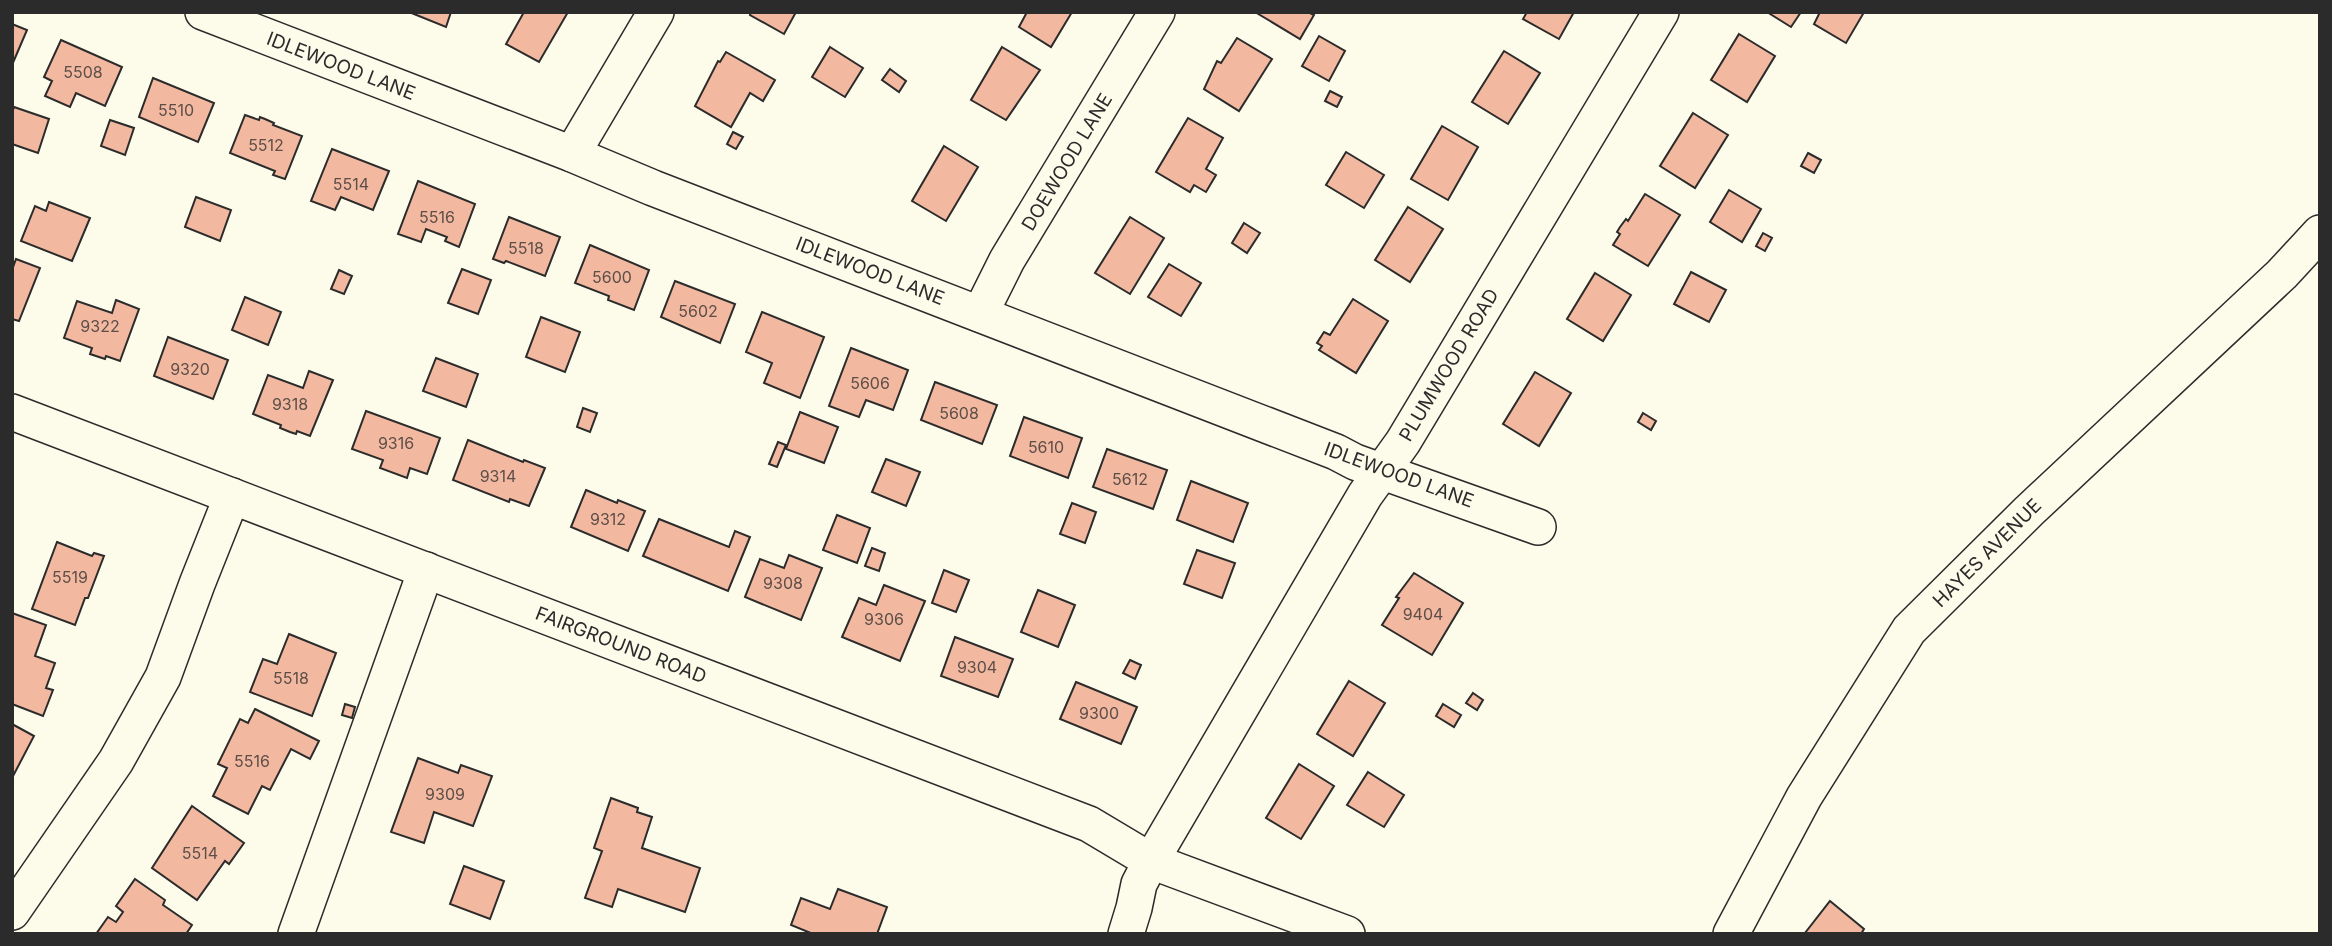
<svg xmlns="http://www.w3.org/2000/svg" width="2332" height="946" viewBox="0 0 2332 946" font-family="Inter,sans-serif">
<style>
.building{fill:#f2b8a0;stroke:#2b2b2b;stroke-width:2}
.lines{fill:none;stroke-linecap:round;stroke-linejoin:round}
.minor-casing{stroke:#2b2b2b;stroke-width:38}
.minor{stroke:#fdfbea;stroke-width:35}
.labels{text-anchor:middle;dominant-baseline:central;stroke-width:5;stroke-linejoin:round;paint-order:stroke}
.number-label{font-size:16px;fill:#5d4e48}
.street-label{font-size:19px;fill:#2b2b2b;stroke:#fdfbea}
</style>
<rect width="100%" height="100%" fill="#fdfbea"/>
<g class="building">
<path d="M409 12H451L446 27Z"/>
<path d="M524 12H568L539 62 506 44Z"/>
<path d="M751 12H796L784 34 750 15Z"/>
<path d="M1027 12H1072L1051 47 1019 27Z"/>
<path d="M1255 12H1308L1314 15 1300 39Z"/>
<path d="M1527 12H1574L1559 39 1523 19Z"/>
<path d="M1767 12H1801L1791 27Z"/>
<path d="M1820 12H1861L1863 14 1846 43 1814 24Z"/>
<path d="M12 24 27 30 12 65Z"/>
<path d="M1739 34 1775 56 1747 102 1711 80Z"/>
<path d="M1319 36 1345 51 1329 81 1302 66Z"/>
<path d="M1237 38 1272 59 1239 111 1204 89 1217 61 1221 63Z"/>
<path d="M61 40 122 67 105 106 76 93 70 107 45 96 52 81 44 77Z"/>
<path d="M830 47 863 68 845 97 812 77Z"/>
<path d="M1002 47 1040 70 1006 120 971 100Z"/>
<path d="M1504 51 1540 73 1508 124 1472 102Z"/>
<path d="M726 52 775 80 763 101 750 93 731 127 695 106 718 61 720 62Z"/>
<path d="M890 69 906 81 899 92 882 80Z"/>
<path d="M153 78 214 103 198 142 139 117Z"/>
<path d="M1330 91 1342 97 1337 107 1325 101Z"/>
<path d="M14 107 49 119 38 153 12 144V113Z"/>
<path d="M1693 113 1728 135 1695 188 1660 166Z"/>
<path d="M245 115 259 120 260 117 265 119 274 123 273 125 302 136 285 179 273 175 275 171 230 153Z"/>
<path d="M1188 118 1223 138 1206 169 1216 175 1206 192 1194 185 1190 192 1156 172Z"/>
<path d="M110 120 134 128 125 155 101 146Z"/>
<path d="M1442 126 1478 147 1448 200 1411 179Z"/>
<path d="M733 132 743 137 736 149 727 144Z"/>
<path d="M944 146 978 167 946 221 912 201Z"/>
<path d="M332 149 389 171 373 210 341 197 335 210 311 201Z"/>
<path d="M1346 152 1384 175 1364 208 1326 185Z"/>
<path d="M1808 153 1821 160 1814 173 1801 166Z"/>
<path d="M418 181 475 204 459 247 445 241 447 237 426 229 421 242 398 234Z"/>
<path d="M1729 190 1761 209 1742 242 1710 222Z"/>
<path d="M1645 194 1680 215 1648 266 1613 245 1620 234 1617 232 1620 227 1626 219 1628 221Z"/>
<path d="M196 197 231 210 220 241 185 227Z"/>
<path d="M49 202 90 218 72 261 21 241 35 206 46 211Z"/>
<path d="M1408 207 1443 229 1410 282 1375 260Z"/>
<path d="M509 217 560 237 545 276 506 261 504 263 493 259Z"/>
<path d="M1130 217 1164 238 1130 294 1095 273Z"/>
<path d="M1244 223 1260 233 1247 253 1232 243Z"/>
<path d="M1763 233 1772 238 1765 251 1756 246Z"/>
<path d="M590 245 649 270 634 310 608 300 609 296 575 283Z"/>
<path d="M16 259 40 268 19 321 12 319V270Z"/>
<path d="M1169 264 1201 283 1181 316 1148 297Z"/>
<path d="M462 269 491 280 478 314 448 303Z"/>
<path d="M339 270 352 276 344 294 331 289Z"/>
<path d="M1691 272 1726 290 1709 322 1674 304Z"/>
<path d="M1595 273 1631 295 1603 341 1567 319Z"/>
<path d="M675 281 735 304 720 343 661 317Z"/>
<path d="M245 297 281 312 268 345 232 330Z"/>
<path d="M1353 299 1388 321 1356 373 1319 350 1322 346 1317 343 1324 332 1330 335Z"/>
<path d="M116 300 139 309 120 361 106 356 105 359 90 354 92 348 64 338 77 301 112 313Z"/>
<path d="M762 312 824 337 800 398 764 383 772 363 746 352Z"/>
<path d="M541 317 580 332 565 372 526 357Z"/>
<path d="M168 337 228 360 213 399 154 376Z"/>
<path d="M851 348 908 370 893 410 866 400 859 417 829 406Z"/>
<path d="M436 358 478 374 466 407 423 391Z"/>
<path d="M309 371 333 380 310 436 297 431 296 434 290 432 280 428 281 425 253 414 268 375 303 388Z"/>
<path d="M1535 372 1571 393 1539 446 1503 424Z"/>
<path d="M935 382 997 405 982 444 921 420Z"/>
<path d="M583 408 597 413 590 432 577 427Z"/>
<path d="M366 411 440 438 427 474 410 468 407 478 380 468 383 460 352 449Z"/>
<path d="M800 412 838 427 824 463 786 449Z"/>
<path d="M1643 413 1656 421 1651 430 1638 422Z"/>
<path d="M1024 417 1082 438 1068 478 1010 456Z"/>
<path d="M468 440 523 462 524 460 545 468 529 506 510 499 509 502 453 480Z"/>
<path d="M778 442 786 445 777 467 769 464Z"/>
<path d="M1107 449 1167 470 1153 509 1093 487Z"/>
<path d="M886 459 920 472 906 506 872 492Z"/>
<path d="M1191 481 1248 503 1233 542 1177 520Z"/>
<path d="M586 490 617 503 618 500 645 511 628 551 571 527Z"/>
<path d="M1072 503 1096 512 1085 543 1060 534Z"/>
<path d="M837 515 870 528 857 563 823 550Z"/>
<path d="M659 519 729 547 735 531 750 537 728 591 643 556Z"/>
<path d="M57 542 92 556 94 553 104 556 88 598H85L75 625 32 609Z"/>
<path d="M872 548 885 553 879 571 865 566Z"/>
<path d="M1197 550 1235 563 1222 598 1184 584Z"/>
<path d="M789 555 822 568 801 620 745 597 760 559 784 568Z"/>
<path d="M944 570 969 580 956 612 932 603Z"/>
<path d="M1414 573 1463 603 1432 655 1382 625 1399 598 1396 597Z"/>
<path d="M884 585 925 601 900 661 842 637 859 598 876 605Z"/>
<path d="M1038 590 1075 605 1058 647 1021 632Z"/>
<path d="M12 613 46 625 35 656 55 663 46 688 53 690 43 716 12 704Z"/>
<path d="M289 634 336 653 312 716 250 692 263 659 277 664Z"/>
<path d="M955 637 1013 659 998 697 941 676Z"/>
<path d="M1130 660 1141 665 1135 679 1123 673Z"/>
<path d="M1349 681 1385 703 1353 756 1317 734Z"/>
<path d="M1076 682 1137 707 1121 744 1060 719Z"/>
<path d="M1473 693 1483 700 1477 710 1466 703Z"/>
<path d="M345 704 355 707 352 718 342 715Z"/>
<path d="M1443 704 1461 715 1454 727 1436 716Z"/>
<path d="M255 709 319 741 310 759 291 749 270 790 262 786 248 814 213 796 227 768 218 764 240 719 248 723Z"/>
<path d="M12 724 34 736 12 778Z"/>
<path d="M418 758 458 773 461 765 492 776 473 826 434 812 424 843 391 832Z"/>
<path d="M1299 764 1334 786 1301 839 1266 818Z"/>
<path d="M1368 772 1404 795 1384 827 1347 805Z"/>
<path d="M611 798 638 808 637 812 652 817 642 848 700 868 685 912 618 889 612 907 585 898 602 851 594 848Z"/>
<path d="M192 806 244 843 229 864 225 861 197 900 152 868Z"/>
<path d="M464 866 504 881 490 919 450 904Z"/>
<path d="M135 879 165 900 163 905 192 925 186 934H96L108 917 116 922 123 912 116 906Z"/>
<path d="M838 889 887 907 877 934H813L791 925 801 898 830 909Z"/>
<path d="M1830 901 1864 929 1861 934 1805 933Z"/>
</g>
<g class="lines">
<g class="minor-casing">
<g id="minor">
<path d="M203 12 572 154 653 188 1336 452 1355 462 1538 527"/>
<path d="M572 154 656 12"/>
<path d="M980 314 1007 260 1157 12"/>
<path d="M12 412 1089 824 1151 861 1347 934"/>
<path d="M12 912 116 761 163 677 197 584 232 496"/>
<path d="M296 934 426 570"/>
<path d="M1126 934 1134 908 1139 884 1151 861 1365 495 1403 442 1661 12"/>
<path d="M1731 934 1804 797 1909 630 2029 511 2282 274 2320 233"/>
</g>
</g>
<use href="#minor" class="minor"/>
</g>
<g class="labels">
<g class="number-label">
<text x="83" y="72">5508</text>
<text x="176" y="110">5510</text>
<text x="266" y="145">5512</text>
<text x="351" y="184">5514</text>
<text x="437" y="217">5516</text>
<text x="526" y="248">5518</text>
<text x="612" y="277">5600</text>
<text x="698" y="311">5602</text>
<text x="100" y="326">9322</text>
<text x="190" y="369">9320</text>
<text x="870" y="383">5606</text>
<text x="290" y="404">9318</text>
<text x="959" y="413">5608</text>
<text x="396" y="443">9316</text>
<text x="1046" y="447">5610</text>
<text x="498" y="476">9314</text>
<text x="1130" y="479">5612</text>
<text x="608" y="519">9312</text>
<text x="70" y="577">5519</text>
<text x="783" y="583">9308</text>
<text x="1423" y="614">9404</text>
<text x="884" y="619">9306</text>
<text x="977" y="667">9304</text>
<text x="291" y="678">5518</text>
<text x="1099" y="713">9300</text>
<text x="252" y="761">5516</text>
<text x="445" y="794">9309</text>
<text x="200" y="853">5514</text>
</g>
<g class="street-label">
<text transform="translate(341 66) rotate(21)">IDLEWOOD LANE</text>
<text transform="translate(1067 162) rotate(-59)">DOEWOOD LANE</text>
<text transform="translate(870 271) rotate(21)">IDLEWOOD LANE</text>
<text transform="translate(1449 365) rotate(-59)">PLUMWOOD ROAD</text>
<text transform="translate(1399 475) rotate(20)">IDLEWOOD LANE</text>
<text transform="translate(1987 553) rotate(-45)">HAYES AVENUE</text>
<text transform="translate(621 645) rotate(21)">FAIRGROUND ROAD</text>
</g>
</g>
<rect width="2332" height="946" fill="none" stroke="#2b2b2b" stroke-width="28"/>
</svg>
